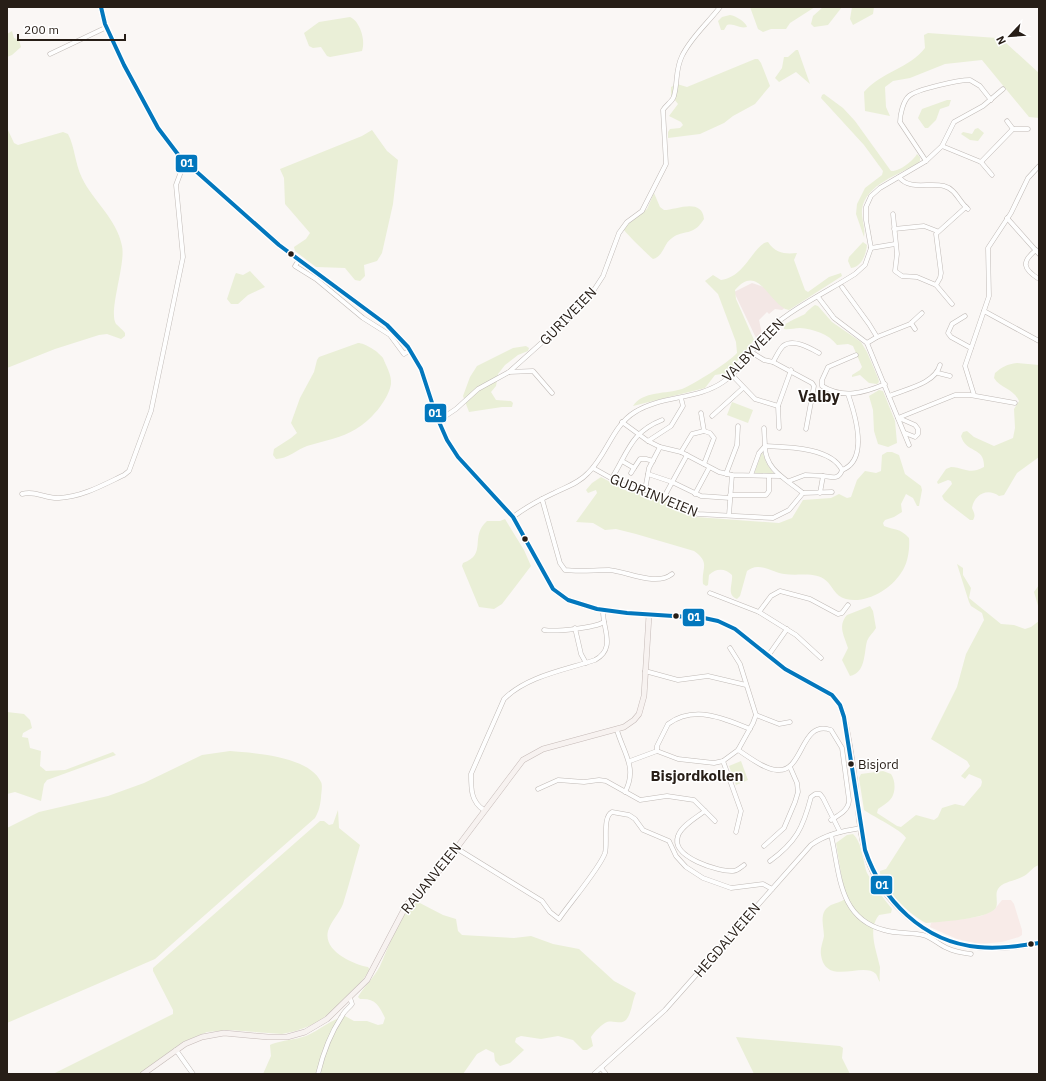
<svg xmlns="http://www.w3.org/2000/svg" width="1046" height="1081" viewBox="0 0 1046 1081" font-family="'IBM Plex Sans',sans-serif">
<style>
.commercial{fill:#f8ebe8}
.education{fill:#f3e7e5}
.green{fill:#eaefd7}
.lines{fill:none;stroke-linecap:round;stroke-linejoin:round}
.minor-casing{stroke:#c0bab6;stroke-width:5}
.major-casing{stroke:#c5bab7;stroke-width:6}
.minor{stroke:#fefefe;stroke-width:4}
.major{stroke:#f7f2f0;stroke-width:5}
.bus-1-casing{stroke:#fff;stroke-width:7}
.bus-1{stroke:#0277bd;stroke-width:4}
.bus-dot{fill:#271e17;stroke:#fff;stroke-width:1.5}
.labels{text-anchor:middle;dominant-baseline:central;stroke-width:3;stroke-linejoin:round;paint-order:stroke}
.bus-label{font-size:13px;fill:#271e17;stroke:#fff;text-anchor:start}
.street-label{font-size:14px;fill:#271e17;stroke:#fff}
.neighbourhood-label{font-size:15px;font-weight:bold;fill:#271e17;stroke:#fff}
.quarter-label{font-size:16px;font-weight:bold;fill:#271e17;stroke:#fff}
.line-badge{stroke:#fff;stroke-width:1.5}
.badge-label{font-size:11px;text-anchor:middle;font-weight:bold;fill:#fff}
</style>
<rect width="100%" height="100%" fill="#faf7f5"/>
<path class="commercial" d="M1002 900H1011L1014 904 1022 930V935L1019 937 1002 942 979 944 957 939 930 927 931 923 935 921 964 919 981 916 994 910Z"/>
<path class="education" d="M752 283 773 290 786 307 782 310 775 309 769 314 767 312 759 320 762 334 757 340 734 292Z"/>
<g class="green">
<path d="M750 7H815L790 23 786 29H771L763 32 758 29Z"/>
<path d="M823 7H842L828 25 814 27 811 24 813 16Z"/>
<path d="M852 7H874L873 14 853 25 850 19Z"/>
<path d="M730 15C736 16 746 22 747 27 739 29 735 23 727 25L724 30H721L718 21 722 17Z"/>
<path d="M350 17C360 21 366 41 362 51L330 57 327 56 321 47 313 48 309 46 304 33 319 22Z"/>
<path d="M12 31 14 38 19 40 21 47 12 55 7 57V34Z"/>
<path d="M928 33 997 38 1006 43 1039 73V118L1029 117 982 60 945 64 910 78 893 81 885 87 886 107 890 116 865 111 864 92C881 72 910 68 925 48L924 35Z"/>
<path d="M796 50H798L810 84 796 72 779 82 775 78 782 68 784 57H788Z"/>
<path d="M755 59H758L761 63 770 86 755 104 733 116 724 123 700 134 668 138V132L670 129 680 128 683 125 681 122 669 116 678 104 671 95V87L677 84 687 87Z"/>
<path d="M824 94 843 108 855 121 891 171C899 172 913 161 917 154L920 157V161L918 163C899 175 866 184 862 209 861 218 866 229 864 237L856 214 857 204 865 188 882 175 883 171 864 145 821 98 822 95Z"/>
<path d="M947 100H951L949 106 940 109 936 120 928 128H925L918 118 922 109Z"/>
<path d="M7 128 14 143 18 145 63 132 68 134C75 147 75 164 82 178 93 201 117 219 122 246 126 264 108 312 116 324 119 327 122 329 125 333V336L121 339 107 334 99 335 55 349 7 368Z"/>
<path d="M978 128 984 133 978 141 970 140 961 134 963 132 972 134 975 129Z"/>
<path d="M372 130 387 151 398 160 393 204 382 253 377 261 364 265 365 276 360 281 355 280 345 268 316 267 295 251 294 247 306 239 310 233 285 204 284 178 280 169 362 136Z"/>
<path d="M654 193 660 207 664 210C676 210 702 197 704 219 693 237 684 229 672 238 663 244 664 256 653 259 649 256 625 232 624 230L628 224 647 209Z"/>
<path d="M768 242C776 254 786 254 797 253L794 260 805 290 808 292 829 277 841 273 842 276 789 310C770 307 759 261 735 290L736 299 754 340 728 373 715 375 705 388 633 406C642 391 667 394 682 389 694 384 728 363 737 353L736 342 718 294 705 281 713 275 721 280C746 277 754 243 768 242Z"/>
<path d="M863 242 867 245C866 254 862 267 851 268L848 261 849 257Z"/>
<path d="M250 271 265 287 248 295 238 304H231L227 299 235 275 236 273 243 275Z"/>
<path d="M815 305 818 306 832 322 861 342 867 352 878 378 879 382 877 384 869 383 860 375 852 377V375L860 370 862 367 853 346 848 344 837 345C829 334 813 329 800 328 794 328 789 330 784 329V325C788 322 803 315 805 314 808 310 811 308 815 305Z"/>
<path d="M358 343C365 343 379 352 383 358 386 366 392 375 391 384 388 401 370 421 356 429 342 438 323 441 307 446 298 449 287 459 276 459L273 455 274 449 291 438 297 433 291 423 300 398 314 372 317 360 319 357Z"/>
<path d="M526 346 529 348 528 351 518 355 505 365 498 374 496 386 491 392 496 400 511 401 513 403 512 407H502L469 412 463 396 470 377 477 366 513 348Z"/>
<path d="M1017 363 1039 365V457L1017 473 1004 495 999 496C987 487 974 495 972 508 974 513 976 515 973 520H970L944 500 942 496 952 484 951 481 948 480 938 484 937 482 946 469 951 467C966 468 969 475 984 467 985 446 966 454 961 436L963 432 967 431 974 437 994 446 1013 438 1015 428 1014 409 1019 401C1013 388 1000 388 994 378L995 373C1002 367 1007 364 1017 363Z"/>
<path d="M879 390 883 391 895 421 897 443 888 447 878 444 874 431 873 410 869 396Z"/>
<path d="M732 402 753 410 748 423 727 415Z"/>
<path d="M762 452 767 464 774 474H754Z"/>
<path d="M887 452H892L899 455 905 474 921 486 922 490 919 506H917L913 498 906 494 901 504 902 512 894 517 885 520 883 523 884 526C894 530 900 528 909 538 910 548 908 564 901 573 890 590 866 604 846 599 834 596 833 585 824 579 813 572 797 576 784 574 775 573 767 567 758 567 753 567 750 569 747 571L740 596 737 599C726 595 733 584 732 575 725 568 716 568 709 575L708 585 706 586 703 584C701 568 711 563 694 551L636 534 616 529 605 530 593 523 576 522 597 493 596 490 588 493 586 490 592 483 601 477 625 490 656 497 696 517 779 523 792 518 803 500 831 498 839 494 847 498 851 497 857 480 865 471 876 473 881 471 882 455Z"/>
<path d="M505 519 524 550 531 566 502 604 494 609 479 607 462 566 463 563C488 554 469 537 487 521H500Z"/>
<path d="M957 564 963 568V575L971 588 969 598 1001 624 1014 625 1025 629 1031 627 1039 621V865C1032 867 1029 874 1022 877 1015 881 1002 882 998 889 994 895 1000 905 994 910 983 919 941 922 926 923 912 916 879 888 880 871L886 869 906 838C902 830 872 816 864 810L859 778 861 774 883 771 891 774C896 781 896 795 889 801 886 804 882 806 878 809L877 813 897 826 901 827 916 815 934 820 938 817 942 808 955 804 964 806 981 786 982 782 981 779 969 774 965 779 961 776 970 766 967 761 931 739 957 687 966 654 984 620 982 613 971 606 969 602Z"/>
<path d="M1039 585V609L1034 592Z"/>
<path d="M870 606 873 611 876 628C873 633 869 636 867 641 864 652 866 673 850 676L842 660 848 648C845 637 837 626 847 615Z"/>
<path d="M7 712 24 714 30 720 32 728 23 733 22 737 28 738 30 748 41 751 40 766 46 771 65 770 113 752 116 755 47 780 44 784 41 801 15 792 7 794Z"/>
<path d="M230 751C254 753 309 756 321 782 323 786 321 793 321 798 320 806 319 811 315 818L155 959 7 1023V828L39 812 108 796 144 783 202 755Z"/>
<path d="M741 761 748 780 736 785 729 766Z"/>
<path d="M338 810 339 828 360 845C354 865 349 885 343 904 339 914 331 921 328 931 323 951 353 964 368 967L370 970 359 985 335 1009 317 1023 296 1031 282 1034 229 1030 207 1032 183 1042 139 1074H53L173 1014V1010L153 971V968L320 821H324L329 825 333 824Z"/>
<path d="M853 834C862 842 863 862 867 873 874 886 883 898 892 909L891 913 879 915C867 929 877 952 880 967 880 972 879 978 880 982 878 980 878 977 876 974 863 961 826 987 821 955 820 948 823 942 824 936 824 925 818 912 831 905 835 903 841 902 845 899L836 843 847 835Z"/>
<path d="M416 901 443 915 456 919 458 931 462 935 514 938 531 936 553 944 579 949 614 981 636 993C632 1001 632 1013 626 1020 621 1025 614 1020 607 1022 602 1024 594 1032 591 1037L593 1046 587 1050H583L573 1040 558 1036 541 1039 521 1036 516 1038 515 1042 524 1050 510 1063 500 1066 495 1061 494 1053 486 1049 477 1054 463 1074H263L271 1056 270 1045 272 1044C283 1040 294 1040 306 1036 320 1030 330 1020 345 1016L354 1021H367L378 1025 383 1024 385 1018C379 1005 375 998 360 999L358 997C364 986 374 978 380 966 387 952 402 907 416 901Z"/>
<path d="M736 1037 840 1046 843 1048 842 1058 850 1074H754Z"/>
</g>
<g class="lines">
<g class="minor-casing">
<g id="minor">
<path d="M50 54 107 27"/>
<path d="M1007 121 1013 129"/>
<path d="M942 146 981 162 992 175"/>
<path d="M926 161 900 122C900 115 903 101 909 96 917 89 959 80 970 80L980 86 991 100"/>
<path d="M981 162 1013 129H1028"/>
<path d="M899 177C910 191 929 182 944 186 956 189 959 202 968 209"/>
<path d="M893 214 897 254 895 271 902 276 917 277 936 285"/>
<path d="M1007 218 1039 254"/>
<path d="M894 229 924 226 937 231"/>
<path d="M871 248 895 244"/>
<path d="M1036 250C1021 262 1023 269 1039 279"/>
<path d="M299 260 295 266 316 279 363 318 390 335 404 354 410 350"/>
<path d="M842 287 869 324 877 337"/>
<path d="M818 297 834 318 867 343 909 445"/>
<path d="M952 304 936 285 940 278 941 273 936 234 966 207"/>
<path d="M984 311 1039 341"/>
<path d="M965 316 952 324 948 333 951 337 971 348"/>
<path d="M911 323 915 329"/>
<path d="M867 343 877 337 910 324 922 313"/>
<path d="M751 352 764 360 773 362C776 357 779 350 783 346 793 338 810 348 819 353"/>
<path d="M856 355 828 367 822 380V386C843 399 864 393 885 384"/>
<path d="M773 362 812 383 814 386 806 429"/>
<path d="M509 372 533 371 552 393"/>
<path d="M938 373 950 376"/>
<path d="M732 375 755 399 778 406"/>
<path d="M974 395 965 366 989 296 988 248 1011 213 1028 178 1039 166"/>
<path d="M889 396C905 389 935 384 940 365"/>
<path d="M701 413 704 431"/>
<path d="M712 416 743 388"/>
<path d="M898 418 955 395H970L1015 403"/>
<path d="M899 418 915 425 918 429V434L915 437 905 433"/>
<path d="M438 421 456 409 478 389 509 372 567 320 592 293 603 276 619 233 627 222 642 211 666 164 663 110C666 105 673 101 674 96 678 82 675 70 682 56 691 37 708 23 720 7"/>
<path d="M622 422 648 441 660 447 681 452 719 472 732 475 780 476"/>
<path d="M779 428 778 406 791 370"/>
<path d="M704 431 710 433 714 438 704 464"/>
<path d="M648 441 671 426 683 406 681 398"/>
<path d="M681 452 692 434 704 431"/>
<path d="M622 461 634 468 631 473"/>
<path d="M593 468 625 486 645 490 664 497 698 514 773 518 789 510 803 493"/>
<path d="M634 468 640 459H646L653 461"/>
<path d="M842 470C869 460 855 414 848 394"/>
<path d="M648 474 672 482 701 496 730 498"/>
<path d="M726 474 737 445 738 426"/>
<path d="M751 475 759 453 765 446 764 428"/>
<path d="M612 478C628 452 631 432 662 420"/>
<path d="M789 481 805 475 823 476"/>
<path d="M645 490 649 468 660 447"/>
<path d="M832 492 803 493C786 479 765 470 765 446 786 447 831 447 842 470"/>
<path d="M820 493 823 476C832 477 839 480 842 470"/>
<path d="M22 494C35 490 46 499 59 498 82 497 103 485 124 475L129 471 151 411 183 257 176 185 182 169 186 164"/>
<path d="M695 494 709 468"/>
<path d="M730 495H766L769 491V477"/>
<path d="M664 497 687 455"/>
<path d="M542 499 560 563 565 570C579 572 594 570 609 570 626 571 656 587 672 574"/>
<path d="M729 515 732 475"/>
<path d="M513 517C526 507 539 500 554 493 566 487 579 483 588 473 607 455 612 426 635 412 662 395 697 400 723 382 744 368 754 345 771 328 793 308 830 290 855 274L865 265 871 248 866 220V207L871 196 880 188 926 161 942 146 954 122 983 106 1003 89"/>
<path d="M710 593 759 612 771 596 780 591 810 599 838 614 842 613 848 605"/>
<path d="M759 612 796 635 821 658"/>
<path d="M575 628 581 654 586 663"/>
<path d="M544 630C556 632 594 628 604 622"/>
<path d="M768 656 787 629"/>
<path d="M645 671 678 680 708 676 746 685"/>
<path d="M756 715 779 724 790 722"/>
<path d="M617 730C623 752 638 768 625 792"/>
<path d="M738 750C749 757 764 769 777 770 804 773 800 719 831 730L842 748 849 800C849 810 839 815 831 820"/>
<path d="M657 751V746L668 724C694 705 724 718 750 729"/>
<path d="M630 761 657 751 678 759 714 763 723 761 738 750 753 723 756 715 740 664 730 648"/>
<path d="M723 761 741 811 736 832"/>
<path d="M538 789 558 780 584 782 599 780 606 781 640 800 667 796 694 800 715 821"/>
<path d="M484 810C471 802 471 789 471 774L504 699C527 676 565 670 595 660 617 648 602 628 603 610"/>
<path d="M705 811C697 817 681 826 678 836 670 857 719 872 733 871 737 871 740 868 744 865"/>
<path d="M831 835C840 873 838 918 884 930 897 934 910 932 923 935 932 937 939 945 947 948 955 952 963 953 971 954"/>
<path d="M764 846 784 828 795 802 798 792 797 783 790 767"/>
<path d="M456 848 542 901 550 912 559 919C569 904 600 868 605 853 608 842 602 817 612 812L629 815 635 819 643 830 669 841 676 856 686 867 703 878 731 888 763 884 772 889"/>
<path d="M770 861C796 842 803 828 811 797L815 794H820L823 798 840 832"/>
<path d="M176 1050 193 1074"/>
<path d="M601 1068 606 1074"/>
<path d="M318 1074C323 1053 330 1034 342 1016 344 1011 349 1008 352 1004L350 998"/>
<path d="M594 1074 665 1010 811 845C826 834 843 831 861 828"/>
</g>
</g>
<g class="major-casing">
<g id="major">
<path d="M101 7 105 24 124 65 158 128 180 157 279 245 387 325 408 347 421 369 436 415 447 440 458 457 513 517 553 589 568 600 597 609 627 613 704 618 718 621 735 629 785 669 832 695 840 705 844 717C850 744 854 772 857 799 859 816 860 833 865 850 877 897 921 938 969 946 993 950 1016 947 1039 943"/>
<path d="M143 1074 185 1044 202 1037 224 1033 268 1037H287L305 1032 327 1019 367 980 407 904 440 870 523 760 543 749 624 727 634 720 639 714 644 696 649 615"/>
</g>
</g>
<use href="#minor" class="minor"/>
<use href="#major" class="major"/>
<g class="bus-1-casing">
<path id="bus-1" d="M101 7 105 24 124 65 158 128 180 157 279 245 387 325 408 347 421 369 436 415 447 440 458 457 513 517 553 589 568 600 597 609 627 613 704 618 718 621 735 629 785 669 832 695 840 705 844 717 865 850C882 900 923 942 978 947 999 949 1019 946 1039 943"/>
</g>
<use href="#bus-1" class="bus-1"/>
</g>
<g class="bus-dot">
<circle cx="291" cy="254" r="3.5"/>
<circle cx="525" cy="539" r="3.5"/>
<circle cx="676" cy="616" r="3.5"/>
<circle cx="851" cy="764" r="3.5"/>
<circle cx="1031" cy="944" r="3.5"/>
</g>
<g class="labels">
<g class="bus-label">
<text x="858" y="764">Bisjord</text>
</g>
<g class="street-label">
<text transform="translate(568 316) rotate(-46)">GURIVEIEN</text>
<text transform="translate(753 350) rotate(-46)">VALBYVEIEN</text>
<text transform="translate(654 495) rotate(22)">GUDRINVEIEN</text>
<text transform="translate(431 878) rotate(-51)">RAUANVEIEN</text>
<text transform="translate(727 940) rotate(-49)">HEGDALVEIEN</text>
</g>
<g class="neighbourhood-label">
<text x="697" y="775">Bisjordkollen</text>
</g>
<g class="quarter-label">
<text x="819" y="396">Valby</text>
</g>
</g>
<g class="line-badge">
<rect x="175" y="154" width="23" height="19" rx="4" fill="#0277bd"/>
<rect x="424" y="403" width="23" height="20" rx="4" fill="#0277bd"/>
<rect x="682" y="608" width="23" height="19" rx="4" fill="#0277bd"/>
<rect x="870" y="875" width="23" height="20" rx="4" fill="#0277bd"/>
</g>
<g class="badge-label">
<text x="187" y="167">01</text>
<text x="435" y="417">01</text>
<text x="694" y="621">01</text>
<text x="882" y="889">01</text>
</g>
<rect width="1046" height="1081" fill="none" stroke="#271e17" stroke-width="16"/>
<g transform="translate(1010 36) rotate(244)" stroke="#ffffff" stroke-width="3" paint-order="stroke">
<path d="M0-3L7 15L0 10L-7 15Z" fill="#271e17"/>
<text y="-6" font-size="11" font-weight="bold" text-anchor="middle" fill="#271e17">N</text>
</g>
<path d="M18 34v6h107v-6" fill="none" stroke="#271e17" stroke-width="2"/>
<text x="24" y="34" font-size="12" fill="#271e17" stroke="#ffffff" stroke-width="3" paint-order="stroke">200 m</text>
</svg>
